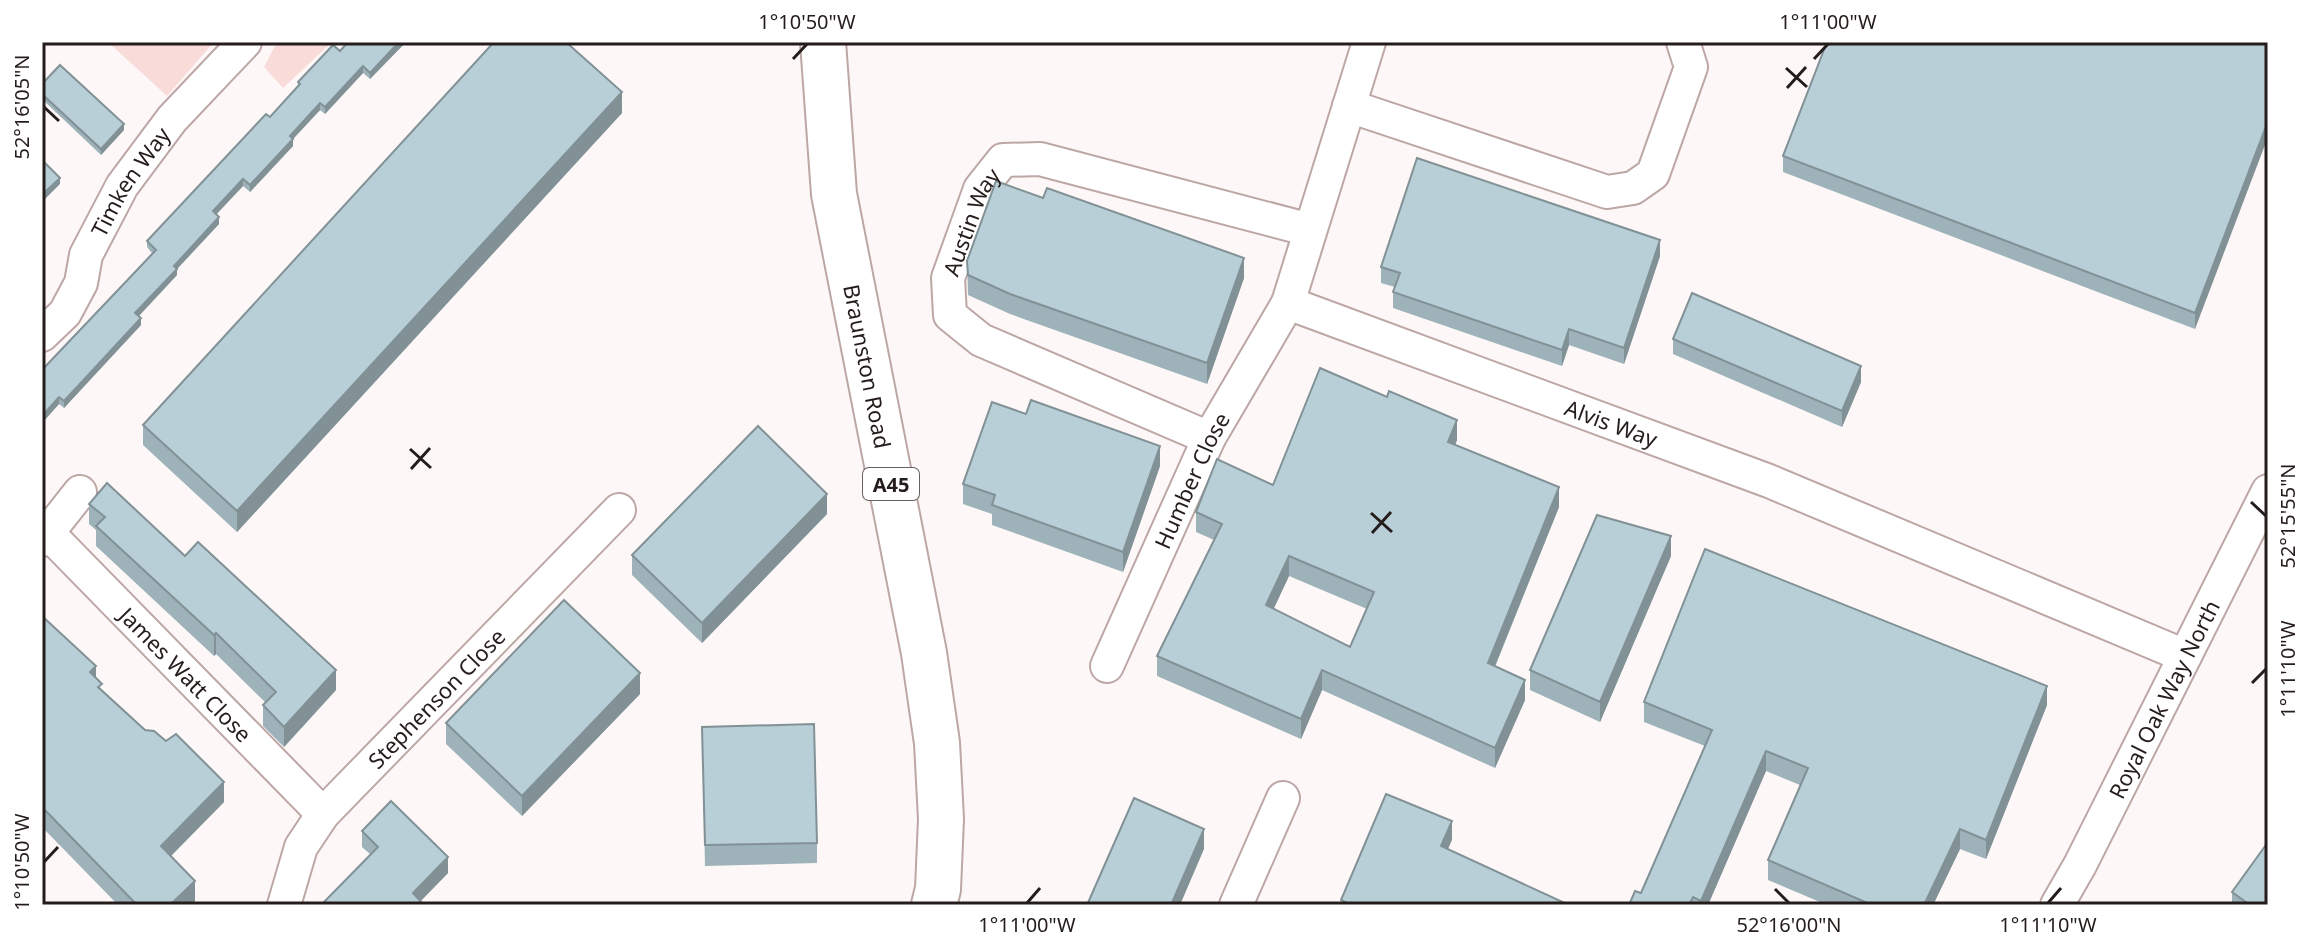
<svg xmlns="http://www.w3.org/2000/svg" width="2310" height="947" viewBox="0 0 2310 947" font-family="'Noto Sans',sans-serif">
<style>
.green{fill:#f9dbd9}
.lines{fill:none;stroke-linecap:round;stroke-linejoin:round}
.minor-casing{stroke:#bda7a5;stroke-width:36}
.trunk-casing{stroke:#bda7a5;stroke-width:48}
.minor{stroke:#fff;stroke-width:32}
.trunk{stroke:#fff;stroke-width:44}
.wall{fill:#9eb2b9;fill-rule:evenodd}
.shaded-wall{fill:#819196}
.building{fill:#b8cfd7;stroke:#819196;stroke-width:2;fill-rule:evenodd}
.ticks{fill:none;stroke:#251d1c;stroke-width:3}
.labels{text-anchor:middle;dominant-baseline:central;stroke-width:6;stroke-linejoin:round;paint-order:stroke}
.shield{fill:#fff;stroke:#666160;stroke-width:2}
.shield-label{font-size:20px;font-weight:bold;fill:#251d1c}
.street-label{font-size:22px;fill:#251d1c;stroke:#fff}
.neatline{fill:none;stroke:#251d1c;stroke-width:3}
.ticks-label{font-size:20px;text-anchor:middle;fill:#251d1c}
</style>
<rect width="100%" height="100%" fill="#fdf8f7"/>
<g class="green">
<path d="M108 42H214L167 96Z"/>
<path d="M277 42H332L283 88 264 67Z"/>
</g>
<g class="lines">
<g class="minor-casing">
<g id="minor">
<path id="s1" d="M1369 42 1288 303 1769 481 2185 656"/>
<path d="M1349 106 1607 192 1633 188 1653 174 1691 67 1683 42"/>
<path id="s2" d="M42 335 65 313 81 283 86 255 122 186 172 119 245 42"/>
<path id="s3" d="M1209 438 981 340 950 315 948 278 980 189 1003 160 1040 159 1310 230"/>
<path id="s4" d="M49 534 323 814"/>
<path d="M42 540 80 492"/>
<path id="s5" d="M1107 666 1209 438 1288 303"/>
<path id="s6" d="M284 905 301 847 323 814 619 510"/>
<path d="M1236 905 1283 798"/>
<path id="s7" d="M2057 905 2080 865 2268 491"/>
</g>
</g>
<g class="trunk-casing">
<g id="trunk">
<path id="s8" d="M823 42 834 194 924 653 937 743 941 819 938 889 934 905"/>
</g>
</g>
<use href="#minor" class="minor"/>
<use href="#trunk" class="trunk"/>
</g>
<g class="wall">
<path d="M348 42H406L370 79 363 73 325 114 320 110 293 139V146L250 192 243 186 216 214 219 224 177 269V275L139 316 141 325 64 408 59 404 42 423V370L152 253 147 247V241L270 117 298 87V82L340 51Z"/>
<path d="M2268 42 2195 329 1783 172V156Z"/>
<path d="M42 84 124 130 101 155 42 99Z"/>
<path d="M622 113 237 532 143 445V425Z"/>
<path d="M1660 256 1624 364 1569 345 1562 366 1393 308V292L1395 287 1381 283V267Z"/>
<path d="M967 261 1244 278 1207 384 1010 314 968 295Z"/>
<path d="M1673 339 1861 382 1842 427 1673 354Z"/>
<path d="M1457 440 1455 445 1559 507 1495 667 1525 700 1495 768 1322 690 1301 739 1157 676V656L1214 540 1196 532V512L1273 485ZM1289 576 1367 609 1350 647 1274 608Z"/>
<path d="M1160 466 1123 572 992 525V514L963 504V484Z"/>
<path d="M89 504 185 556 336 690 284 747 263 726V705L266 703 216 654 214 656 96 546V530L89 524Z"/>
<path d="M827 514 702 643 632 575V555Z"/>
<path d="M1671 556 1600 722 1530 690V670Z"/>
<path d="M42 616 96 678 102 691 224 802 171 856 195 901 191 905H118L42 827Z"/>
<path d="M640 694 522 816 446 744V723Z"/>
<path d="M1644 702 2047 705 1986 859 1960 849 1933 905H1827L1768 880V860L1800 785 1766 771 1708 905H1629L1641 893 1705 746 1644 722Z"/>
<path d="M702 727 817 843V863L705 866Z"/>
<path d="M362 831 448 873 420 901 424 905H323V903L371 855 362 847Z"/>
<path d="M2232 892 2268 905H2232Z"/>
</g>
<g class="shaded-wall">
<path d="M399 42H406L370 79V73Z"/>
<path d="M363 66V73L325 114V107Z"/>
<path d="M622 92V113L237 532V511Z"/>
<path d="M320 103V110L293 139V146L250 192V185L290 136Z"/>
<path d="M2268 121V137L2195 329V313Z"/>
<path d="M124 124V130L101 155V149Z"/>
<path d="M60 178V184L44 200V193Z"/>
<path d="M243 179V186L213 218V211Z"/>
<path d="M219 217V224L177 269V275L135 320V313L174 266Z"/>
<path d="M1660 240V256L1624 364V348Z"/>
<path d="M1244 258V278L1207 384V363Z"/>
<path d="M141 318V325L64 408V401Z"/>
<path d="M1569 329V345L1562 366V350Z"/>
<path d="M1861 366V382L1842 427V411Z"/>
<path d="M59 397V404L42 423V416Z"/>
<path d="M1457 420V440L1448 462V442Z"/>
<path d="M1160 446V466L1123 572V552Z"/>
<path d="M1559 487V507L1488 683V663Z"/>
<path d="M827 494V514L702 643V623Z"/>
<path d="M1671 536V556L1600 722V702Z"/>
<path d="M1289 556V576L1266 625V605Z"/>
<path d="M216 633V654L214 656V635Z"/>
<path d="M96 666V686L90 672Z"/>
<path d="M336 670V690L284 747V727Z"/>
<path d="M1322 670V690L1301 739V719Z"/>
<path d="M640 673V694L522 816V796Z"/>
<path d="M1525 680V700L1495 768V748Z"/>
<path d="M2047 686V705L1986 859V840Z"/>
<path d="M1766 751V771L1708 905H1701V901Z"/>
<path d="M224 782V802L161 866V846Z"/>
<path d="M1452 821V840L1441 865V846Z"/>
<path d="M1204 829V849L1180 905H1171Z"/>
<path d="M1960 829V849L1933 905H1924Z"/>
<path d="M448 857V873L417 905 413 893Z"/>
<path d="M195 881V901L191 905H170Z"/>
</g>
<g class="building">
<path d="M348 42H399L370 73 363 66 325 107 320 103 290 136 293 139 250 185 243 179 213 211 219 217 174 266 177 269 135 313 141 318 64 401 59 397 42 416V370L156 250 147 241 266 114 270 117 300 84 298 82 333 45 340 51Z"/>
<path d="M494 42H566L622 92 237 511 143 425Z"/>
<path d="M1827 42H2268V121L2195 313 1783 156Z"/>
<path d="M60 65 124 124 101 149 42 94V84Z"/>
<path d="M1417 158 1660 240 1624 348 1569 329 1562 350 1393 292 1400 273 1381 267Z"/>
<path d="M42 160 60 178 44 193 42 192Z"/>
<path d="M996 181 1043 198 1047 188 1244 258 1207 363 1010 294 968 275 967 261Z"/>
<path d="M1692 293 1861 366 1842 411 1673 339Z"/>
<path d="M1320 368 1387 397 1389 391 1457 420 1448 442 1559 487 1488 663 1525 680 1495 748 1322 670 1301 719 1157 656 1222 524 1196 512 1217 459 1273 485ZM1289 556 1374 592 1350 647 1266 605Z"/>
<path d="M1031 400 1160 446 1123 552 992 505 995 495 963 484 992 402 1026 414Z"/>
<path d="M758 426 827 494 702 623 632 555Z"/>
<path d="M107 483 185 556 198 542 336 670 284 727 263 705 276 692 216 633 214 635 96 526 105 517 89 504Z"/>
<path d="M1597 515 1671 536 1600 702 1530 670Z"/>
<path d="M1705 549 2047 686 1986 840 1960 829 1924 905H1872L1768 860 1808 768 1766 751 1701 901 1693 897 1689 905H1629L1635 891 1641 893 1712 730 1644 702Z"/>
<path d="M564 600 640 673 522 796 446 723Z"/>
<path d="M42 616 96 666 90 672 102 684 98 687 145 730 154 731 166 741 176 734 224 782 161 846 195 881 170 905H137L42 807Z"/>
<path d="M814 724 817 843 705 845 702 727Z"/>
<path d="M1386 794 1452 821 1441 846 1569 905H1351L1341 900Z"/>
<path d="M1134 798 1204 829 1171 905H1087Z"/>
<path d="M391 801 448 857 413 893 424 905H325L323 903 378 847 362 831Z"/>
<path d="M2268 842V905H2250L2232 892Z"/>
</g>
<path class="ticks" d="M793 59 807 44M1814 59 1828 44M1786 68 1807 87M1787 88 1806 67M44 107 59 121M410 449 431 468M411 469 430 448M2251 502 2266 516M1371 513 1392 532M1372 533 1391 512M2252 683 2266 669M44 862 58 847M1775 889 1789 903M1027 903 1040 888M2048 903 2061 888"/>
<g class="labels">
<rect class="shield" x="863" y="468" width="56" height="32" rx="6"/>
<g class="shield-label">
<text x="891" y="484">A45</text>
</g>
<g class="street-label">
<text stroke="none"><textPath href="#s2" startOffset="180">Timken Way</textPath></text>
<text stroke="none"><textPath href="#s3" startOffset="386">Austin Way</textPath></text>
<text stroke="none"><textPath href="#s8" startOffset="328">Braunston Road</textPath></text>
<text stroke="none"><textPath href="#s1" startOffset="618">Alvis Way</textPath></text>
<text stroke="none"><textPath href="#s5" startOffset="204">Humber Close</textPath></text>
<text stroke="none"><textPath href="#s4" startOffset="196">James Watt Close</textPath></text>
<text stroke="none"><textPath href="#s6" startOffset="262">Stephenson Close</textPath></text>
<text stroke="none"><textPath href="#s7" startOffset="232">Royal Oak Way North</textPath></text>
</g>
</g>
<rect width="2310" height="947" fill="none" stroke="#ffffff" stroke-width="88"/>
<rect x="44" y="44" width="2222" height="859" class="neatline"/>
<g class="ticks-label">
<text x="807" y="29">1°10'50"W</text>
<text x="1828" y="29">1°11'00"W</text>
<text transform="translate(22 107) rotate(-90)" y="7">52°16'05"N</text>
<text transform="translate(2288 516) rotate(-90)" y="7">52°15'55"N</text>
<text transform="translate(2288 669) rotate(-90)" y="7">1°11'10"W</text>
<text transform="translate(22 862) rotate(-90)" y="7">1°10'50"W</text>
<text x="1027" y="932">1°11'00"W</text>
<text x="1789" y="932">52°16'00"N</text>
<text x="2048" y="932">1°11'10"W</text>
</g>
</svg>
